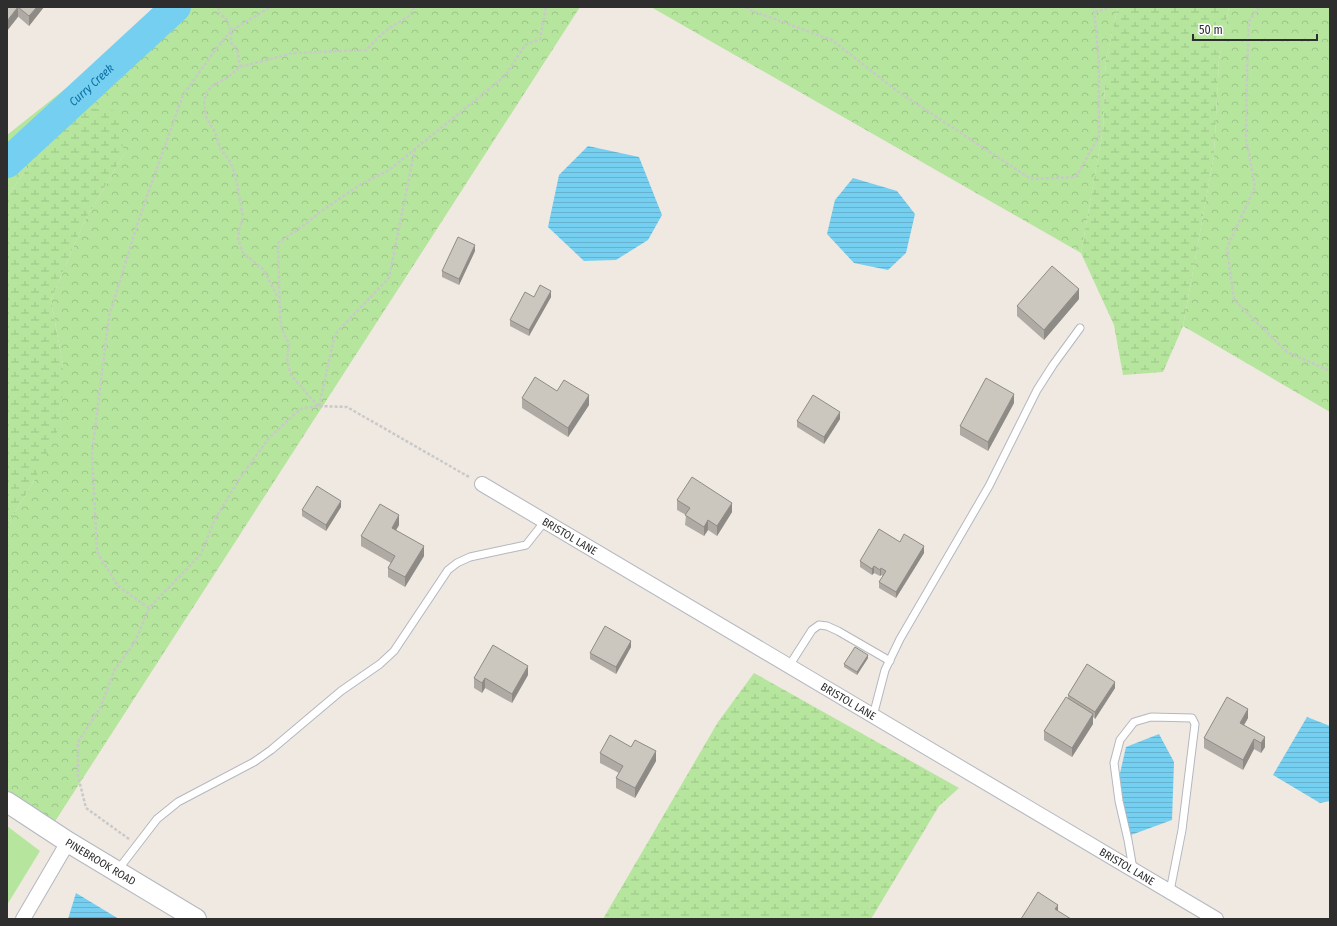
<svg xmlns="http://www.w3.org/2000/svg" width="1337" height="926" viewBox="0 0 1337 926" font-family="'Fira Sans Condensed',sans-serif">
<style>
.forest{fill:url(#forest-crowns)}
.wetland{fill:url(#wetland-marsh)}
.park{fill:#b6e59e}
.water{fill:url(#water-rules)}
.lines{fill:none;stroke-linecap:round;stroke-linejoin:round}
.river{stroke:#75cff0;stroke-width:30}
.lane-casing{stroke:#b4b7c1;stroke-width:9}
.street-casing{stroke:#b4b7c1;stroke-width:16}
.secondary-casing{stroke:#b4b7c1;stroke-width:22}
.path{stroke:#c9c9c9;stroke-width:2.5;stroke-dasharray:3 2;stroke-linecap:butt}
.lane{stroke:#fff;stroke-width:7}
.street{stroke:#fff;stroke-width:14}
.secondary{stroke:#fff;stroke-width:20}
.wall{fill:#afaba4}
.shaded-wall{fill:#8e8b86}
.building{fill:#cbc7bf;stroke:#8e8b86}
.labels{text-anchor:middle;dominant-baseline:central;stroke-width:4;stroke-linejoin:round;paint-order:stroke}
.street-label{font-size:11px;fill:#2e2e2e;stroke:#fff}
.water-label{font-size:12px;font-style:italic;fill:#0d6fa3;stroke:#fff}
</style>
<defs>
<pattern id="forest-crowns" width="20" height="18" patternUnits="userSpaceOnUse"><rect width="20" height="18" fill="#b6e59e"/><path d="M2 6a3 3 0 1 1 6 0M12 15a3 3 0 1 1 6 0" fill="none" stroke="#9dc588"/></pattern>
<pattern id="wetland-marsh" width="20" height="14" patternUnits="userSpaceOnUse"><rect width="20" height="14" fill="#b6e59e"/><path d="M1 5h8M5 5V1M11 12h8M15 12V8" fill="none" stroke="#9dc588"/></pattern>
<pattern id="water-rules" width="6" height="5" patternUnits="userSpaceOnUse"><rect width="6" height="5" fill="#75cff0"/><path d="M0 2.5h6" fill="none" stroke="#66b2ce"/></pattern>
</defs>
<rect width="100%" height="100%" fill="#efe9e1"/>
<g class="forest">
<path d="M166 7H580L54 823 7 791V526L35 479 63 365 51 300 84 222 124 154 27 169 7 196V135L152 20Z"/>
<path d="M651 7H1118L1106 59 1103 129 1081 253Z"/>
<path d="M1229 7H1330V412L1183 326 1214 155 1219 60Z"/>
</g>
<g class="wetland">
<path d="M1118 7H1229L1219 60 1214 155 1183 326 1163 372 1123 375 1114 325 1081 253 1103 129 1106 59Z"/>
<path d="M76 107 117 111 124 154 84 222 51 300 63 365 61 423 35 479 7 526V196L27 169Z"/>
<path d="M754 673 959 788 939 806 871 919H603L718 722Z"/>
</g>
<path class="park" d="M7 826 40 851 7 905Z"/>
<g class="water">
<path d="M588 146 639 157 662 215 648 240 616 260 584 261 548 227 559 175Z"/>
<path d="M853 178 897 191 915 214 906 253 888 270 854 263 827 234 835 200Z"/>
<path d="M1307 717 1330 726V801L1320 803 1273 775Z"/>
<path d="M1159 734 1174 762 1172 820 1131 835 1118 782 1126 747Z"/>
<path d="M76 893 119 919H68Z"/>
</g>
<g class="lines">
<path class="river" id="s1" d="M7 163 176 7"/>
<g class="lane-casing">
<g id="lane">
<path d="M789 666 812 630 819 625 827 626 838 631 890 661"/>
<path d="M873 716 885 670 900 639 989 486 1037 390 1053 365 1080 328"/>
<path d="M1133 869 1128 840 1119 801 1114 763 1120 740 1134 722 1151 717 1192 718 1195 724 1182 830 1170 891"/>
<path d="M117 871 157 819 178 802 254 762 271 750 341 691 380 664 394 651 448 570 457 563 470 557 526 545 545 521"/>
</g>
</g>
<g class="street-casing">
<g id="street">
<path id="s2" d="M482 484 1216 919"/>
<path d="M23 919 68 842"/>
</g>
</g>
<g class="secondary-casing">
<g id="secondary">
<path id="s3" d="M7 802 68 842 196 919"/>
</g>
</g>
<g class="path">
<path d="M219 7 218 12 226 19 231 31V43L237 49 240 67"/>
<path d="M746 7 750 10 832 40 897 91 1031 179 1076 177 1099 136V63L1094 7"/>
<path d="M1259 7 1249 21 1247 69 1246 138 1255 187 1227 248 1234 300 1287 352 1330 371"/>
<path d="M1095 12 1111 7"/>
<path d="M277 296 264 270 243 253 238 239 239 229 243 217 235 173 229 160 220 148 215 132 206 117 204 101 207 92 212 86 228 77 240 67 293 53 366 50 385 31 409 16 414 7"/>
<path d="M318 406 291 375 287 359 289 344 282 329 280 317 278 243 304 225 320 212 361 184 389 170 505 76 525 45 540 39 546 7"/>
<path d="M319 406 335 334 389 278 415 148"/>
<path d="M149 608 118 586 97 552 92 454 109 316 139 219 183 95 216 49 231 31 270 7"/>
<path d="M129 839 86 808 78 776V742L100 708 115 669 135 642 149 608 201 554 215 519 240 478 268 439 300 409 319 406 347 407 469 477"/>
</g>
<use href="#lane" class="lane"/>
<use href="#street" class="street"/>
<use href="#secondary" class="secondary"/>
</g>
<g class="wall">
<path d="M7 7H44L29 26Z"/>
<path d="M475 251 459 285 442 277V271Z"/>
<path d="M534 297H551L529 336 510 326V320Z"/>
<path d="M1079 299 1044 340 1017 316V306Z"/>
<path d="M557 391 589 405 568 437 522 408V398Z"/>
<path d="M1014 403 988 451 960 435V426Z"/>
<path d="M840 419 824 444 797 427V421Z"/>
<path d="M677 500 732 512 717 536 708 530 704 536 685 525 686 515 677 510Z"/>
<path d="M341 507 326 531 302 516V510Z"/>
<path d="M399 525 396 530 424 556 405 587 388 577V568L391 563 361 546V536Z"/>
<path d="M900 542 924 553 896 598 879 588V582L883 576 881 575 880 576 874 573 872 575 860 567V561Z"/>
<path d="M631 647 616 674 590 659V653Z"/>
<path d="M868 658 857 675 844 667V664Z"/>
<path d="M528 675 512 703 485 688 482 693 474 688V678Z"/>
<path d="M1115 688 1095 719 1093 717V724L1072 757 1044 740V731L1068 699V695Z"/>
<path d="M1248 718 1244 725 1265 747 1261 753 1254 749 1243 770 1204 748V738Z"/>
<path d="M600 753 656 761 635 798 616 788V778L619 773 600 763Z"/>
</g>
<g class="shaded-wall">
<path d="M18 7V17L7 31V21Z"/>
<path d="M37 7H44L29 26V16Z"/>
<path d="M475 245V251L459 285V279Z"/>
<path d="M1079 289V299L1044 340V330Z"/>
<path d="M551 291V297L529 336V330Z"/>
<path d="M1014 394V403L988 451V442Z"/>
<path d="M589 395V405L568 437V428Z"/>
<path d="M840 412V419L824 444V437Z"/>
<path d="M341 501V507L326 531V525Z"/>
<path d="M732 503V512L717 536V526Z"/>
<path d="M399 515V525L392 537V528Z"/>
<path d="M708 520V530L704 536V527Z"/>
<path d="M424 546V556L405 587V577Z"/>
<path d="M924 546V553L896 598V592Z"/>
<path d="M874 566V573L872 575V569Z"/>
<path d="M881 568V575L880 576V570Z"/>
<path d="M631 641V647L616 674V667Z"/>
<path d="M868 655V658L857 675V672Z"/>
<path d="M528 666V675L512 703V694Z"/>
<path d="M485 678V688L482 693V683Z"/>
<path d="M1115 682V688L1095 719V712Z"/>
<path d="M1248 709V718L1240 732V723Z"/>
<path d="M1093 714V724L1072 757V748Z"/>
<path d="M1265 737V747L1261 753V743Z"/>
<path d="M1254 739V749L1243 770V760Z"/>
<path d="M656 751V761L635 798V788Z"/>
<path d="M1058 905V914L1055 909Z"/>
</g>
<g class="building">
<path d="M7 7H37L29 16 18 7 7 21Z"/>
<path d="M458 237 475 245 459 279 442 271Z"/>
<path d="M1052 266 1079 289 1044 330 1017 306Z"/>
<path d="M540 285 551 291 529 330 510 320 525 292 534 297Z"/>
<path d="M535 377 557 391 564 380 589 395 568 428 522 398Z"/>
<path d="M986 378 1014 394 988 442 960 426Z"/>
<path d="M813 395 840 412 824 437 797 421Z"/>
<path d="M692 477 732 503 717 526 708 520 704 527 685 515 690 508 677 500Z"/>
<path d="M317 486 341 501 326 525 302 510Z"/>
<path d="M380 504 399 515 392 528 424 546 405 577 388 568 395 556 361 536Z"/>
<path d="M879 529 900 542 904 534 924 546 896 592 879 582 886 571 881 568 880 570 874 566 872 569 860 561Z"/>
<path d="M605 626 631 641 616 667 590 653Z"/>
<path d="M493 645 528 666 512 694 485 678 482 683 474 678Z"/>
<path d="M855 647 868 655 857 672 844 664Z"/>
<path d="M1087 664 1115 682 1095 712 1068 695Z"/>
<path d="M1066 697 1093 714 1072 748 1044 731Z"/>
<path d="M1227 697 1248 709 1240 723 1265 737 1261 743 1254 739 1243 760 1204 738Z"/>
<path d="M610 735 631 747 635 740 656 751 635 788 616 778 623 766 600 753Z"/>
<path d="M1038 892 1058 905 1055 909 1071 919H1021Z"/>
</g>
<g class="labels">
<g class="street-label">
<text stroke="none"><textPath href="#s2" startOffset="102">BRISTOL LANE</textPath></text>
<text stroke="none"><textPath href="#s2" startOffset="426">BRISTOL LANE</textPath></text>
<text stroke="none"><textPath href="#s3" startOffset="111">PINEBROOK ROAD</textPath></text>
<text stroke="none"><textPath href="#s2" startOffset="750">BRISTOL LANE</textPath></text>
</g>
<g class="water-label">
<text stroke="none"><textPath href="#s1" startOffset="115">Curry Creek</textPath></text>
</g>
</g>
<rect width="1337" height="926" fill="none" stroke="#2e2e2e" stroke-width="16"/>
<path d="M1193 34v6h124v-6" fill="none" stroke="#2e2e2e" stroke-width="2"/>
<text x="1199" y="34" font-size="12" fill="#2e2e2e" stroke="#ffffff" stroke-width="3" paint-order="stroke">50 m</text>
</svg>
